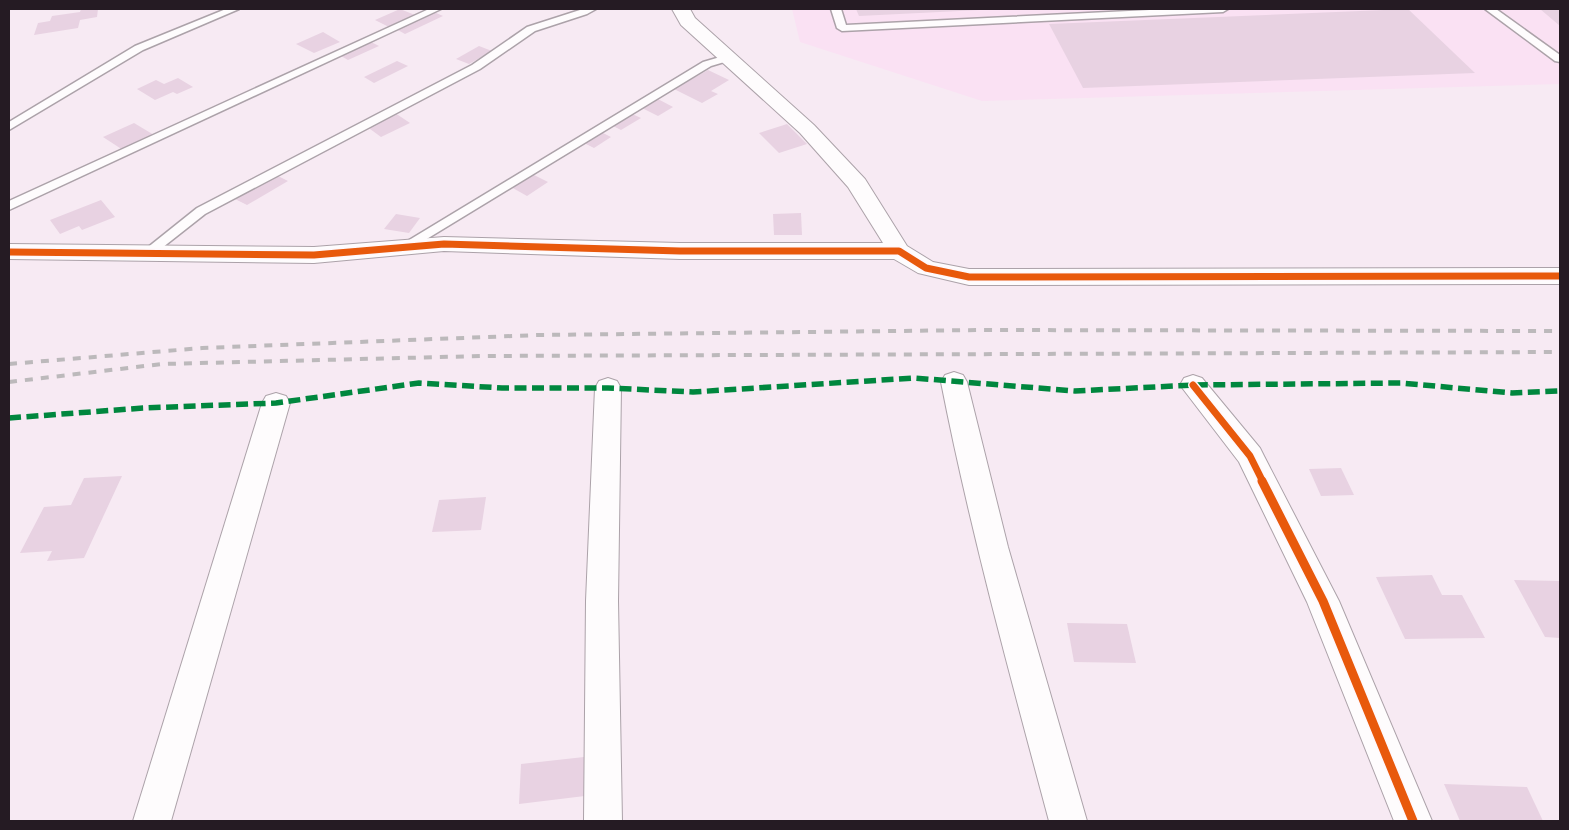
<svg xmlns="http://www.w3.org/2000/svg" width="1569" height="830" viewBox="0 0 1569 830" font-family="Helvetica,sans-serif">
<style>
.built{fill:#fae1f3}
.building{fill:#e8d2e2}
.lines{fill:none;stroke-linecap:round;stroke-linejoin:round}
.lane-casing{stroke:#aca2a9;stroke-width:3}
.street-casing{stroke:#aca2a9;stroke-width:2}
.lane{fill:#fefcfd;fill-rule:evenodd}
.street{fill:#fefcfd;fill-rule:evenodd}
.rail{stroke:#bcb9bb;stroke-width:4;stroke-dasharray:8 8;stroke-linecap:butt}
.quiet{stroke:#00873e;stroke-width:5.5;stroke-dasharray:12 5.5;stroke-linecap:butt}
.cycleway-far1-casing{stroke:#fef8fc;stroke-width:10}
.cycleway-casing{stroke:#fef8fc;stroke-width:12}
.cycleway-far1{stroke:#e8590c;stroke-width:7}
.cycleway{stroke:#e8590c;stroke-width:9}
</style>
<rect width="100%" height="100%" fill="#f7eaf3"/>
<path class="built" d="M792 9H1560V84L982 101 800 42Z"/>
<g class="building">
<path d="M81 9H98L97 17 80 20 78 28 34 35 38 23 50 21 52 16 80 12Z"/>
<path d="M400 9 415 15 389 27 375 20Z"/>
<path d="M856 9H980V10L859 16Z"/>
<path d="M1408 9 1475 73 1083 88 1049 24Z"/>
<path d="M1540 9H1560V26Z"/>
<path d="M434 12 443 16 405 34 396 29Z"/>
<path d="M323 32 340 42 314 53 296 44Z"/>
<path d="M371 42 379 46 348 60 341 56Z"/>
<path d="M479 46 492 51 469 64 456 59Z"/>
<path d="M397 61 408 66 374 83 364 77Z"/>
<path d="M708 70 729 80 711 91 718 94 702 103 674 89Z"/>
<path d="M178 78 193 87 177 94 173 92 155 100 137 89 156 80 164 84Z"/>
<path d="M656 98 673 107 658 116 640 107Z"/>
<path d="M395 113 410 123 381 137 366 126Z"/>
<path d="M630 113 641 118 621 130 611 125Z"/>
<path d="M134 123 154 135 123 150 103 137Z"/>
<path d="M787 124 807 144 779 153 759 133Z"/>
<path d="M599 131 611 137 594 148 582 142Z"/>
<path d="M274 174 288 181 247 205 233 198Z"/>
<path d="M532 174 548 182 527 196 511 187Z"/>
<path d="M101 200 115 217 82 230 79 226 60 234 50 220Z"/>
<path d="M801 213 802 235H774L773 214Z"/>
<path d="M396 214 420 218 409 233 384 229Z"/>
<path d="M1341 468 1354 495 1321 496 1309 469Z"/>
<path d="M122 476 84 558 47 561 52 551 20 553 44 507 71 505 84 478Z"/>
<path d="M486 497 481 530 432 532 439 500Z"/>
<path d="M1432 575 1442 595H1462L1485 638 1405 639 1376 577Z"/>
<path d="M1514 580 1560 581V638L1545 637Z"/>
<path d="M1067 623 1127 624 1136 663 1074 662Z"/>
<path d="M593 756V795L519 804 521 764Z"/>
<path d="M1444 784 1527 787 1543 821H1460Z"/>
</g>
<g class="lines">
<g class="lane-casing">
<g id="lane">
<path d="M226 9H239L143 50 9 130V122L135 46Z"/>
<path d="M429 9H441L9 210V201Z"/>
<path d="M583 9H596L587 14 535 31 480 69 205 214 153 255H143L142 252 197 208 472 65 527 27Z"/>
<path d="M831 9H841L846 25 1170 9H1228L1223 12 842 31 837 28Z"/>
<path d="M1485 9H1496L1560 55V62L1555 61Z"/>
<path d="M727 55 731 56 732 58 731 60 711 66 407 251 402 252 396 248 703 62Z"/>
</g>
</g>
<g class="street-casing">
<g id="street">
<path d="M672 9H690L695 18 814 125 865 179 907 246 933 262 969 269 1560 268V284L969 285 918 273 894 259H680L444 251 314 263 9 259V244L314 247 444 237 680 243H883L848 187 800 133 681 25Z"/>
<path d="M954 372 963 375 967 382 1008 547 1087 821H1049C1010 675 970 530 941 382L945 375Z"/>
<path d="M1193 375 1202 378 1260 448 1264 456 1339 601 1432 821H1394L1307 602 1239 462 1180 385 1184 378Z"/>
<path d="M608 378 617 381 621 388 618 601 622 821H584L586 601 595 388 599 381Z"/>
<path d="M276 393 286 396 290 403 171 821H133L262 403 266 396Z"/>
</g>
</g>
<use href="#lane" class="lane"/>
<use href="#street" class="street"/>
<g class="rail">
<path d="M9 364 202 348 539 335 983 330 1560 331"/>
<path d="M9 382 162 364 481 356 1560 352"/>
</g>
<path class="quiet" d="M9 418 143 408 276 403 419 383 502 388H608L693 392 914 378 1075 391 1193 385 1401 383 1512 393 1560 391"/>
<g class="cycleway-far1-casing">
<g id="cycleway-far1">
<path d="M9 252 314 255 444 244 680 251H899L926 268 969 277 1560 276"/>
<path d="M1193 385 1250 456 1263 482"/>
</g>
</g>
<g class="cycleway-casing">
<path id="cycleway" d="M1262 481 1323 601 1413 821"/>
</g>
<use href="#cycleway-far1" class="cycleway-far1"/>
<use href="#cycleway" class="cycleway"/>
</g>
<rect width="1569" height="830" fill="none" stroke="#251b23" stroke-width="20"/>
</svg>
